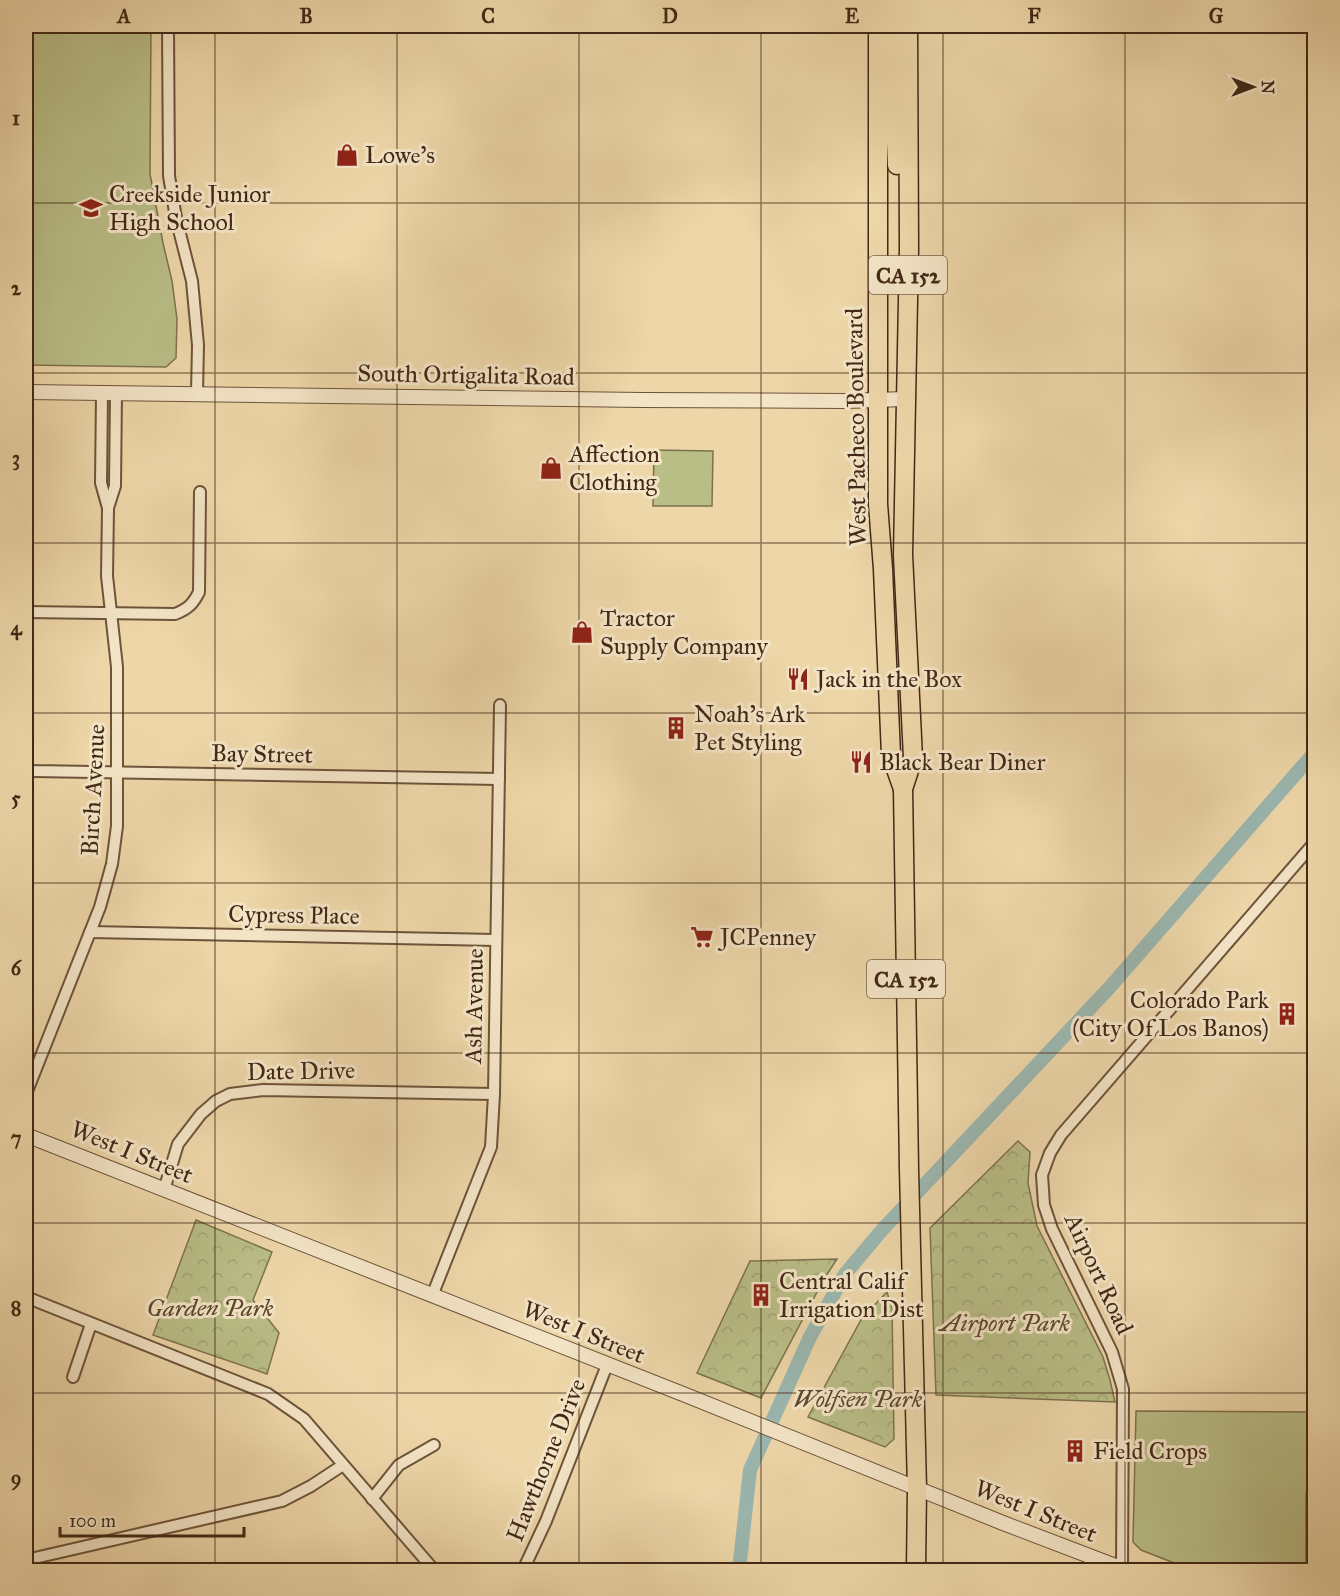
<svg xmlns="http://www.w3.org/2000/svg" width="1340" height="1596" viewBox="0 0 1340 1596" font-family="'IM FELL Great Primer',serif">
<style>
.grass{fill:#b9bd86;stroke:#7e724e;stroke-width:1.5}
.park{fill:url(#park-crowns);stroke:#7e724e;stroke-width:1.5}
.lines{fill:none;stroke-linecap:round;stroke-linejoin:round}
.canal{stroke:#9bb7b0;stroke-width:14}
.minor-casing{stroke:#6d543a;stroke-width:14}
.tertiary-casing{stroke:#6d543a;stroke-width:16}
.trunk-casing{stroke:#422816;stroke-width:21}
.minor{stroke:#f3e4c6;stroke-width:10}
.tertiary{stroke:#f3e4c6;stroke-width:14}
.trunk{stroke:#edd6a8;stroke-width:18}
.grid{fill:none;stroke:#422816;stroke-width:1.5;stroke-opacity:0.55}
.labels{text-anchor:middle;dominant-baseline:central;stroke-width:6;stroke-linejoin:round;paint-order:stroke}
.shield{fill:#f3e4c6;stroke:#77604b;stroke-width:1.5}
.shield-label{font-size:22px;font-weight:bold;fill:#422816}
.poi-label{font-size:24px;fill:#422816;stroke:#f3e4c6;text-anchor:start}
.street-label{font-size:24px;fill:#422816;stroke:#f3e4c6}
.park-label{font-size:24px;font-style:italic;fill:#5a462c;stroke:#f3e4c6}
.neatline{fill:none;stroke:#422816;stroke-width:2}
.grid-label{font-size:20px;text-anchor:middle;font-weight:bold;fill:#422816}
</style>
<defs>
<pattern id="park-crowns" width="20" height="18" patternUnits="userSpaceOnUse" patternTransform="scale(1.5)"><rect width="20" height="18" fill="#b9bd86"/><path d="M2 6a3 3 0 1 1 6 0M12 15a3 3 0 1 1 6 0" fill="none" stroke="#a0a273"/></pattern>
</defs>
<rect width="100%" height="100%" fill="#edd6a8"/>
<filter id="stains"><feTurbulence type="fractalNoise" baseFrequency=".00333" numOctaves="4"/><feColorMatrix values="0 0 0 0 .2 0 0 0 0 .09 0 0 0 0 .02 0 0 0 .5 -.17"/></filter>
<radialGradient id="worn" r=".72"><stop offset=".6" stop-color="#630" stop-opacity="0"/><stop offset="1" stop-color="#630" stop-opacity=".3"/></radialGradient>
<g class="grass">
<path d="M26 26H151L150 174 163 243 172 281 177 319 176 358 166 367 26 365Z"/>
<path d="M654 450 713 451 712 506H653Z"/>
<path d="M1136 1411 1314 1412V1492L1306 1493V1570H1192L1141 1550 1133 1542Z"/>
</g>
<g class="park">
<path d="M1018 1141 1030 1152 1028 1183 1037 1226 1103 1357 1110 1380 1115 1402 936 1395 930 1228Z"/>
<path d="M196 1220 272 1252 253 1300 279 1333 267 1374 153 1335Z"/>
<path d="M837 1259 824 1279 761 1398 697 1373 750 1261Z"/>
<path d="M887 1292 892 1308 894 1439 885 1447 808 1417 862 1318Z"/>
</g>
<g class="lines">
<path class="canal" d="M739 1570 750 1470 810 1337 845 1274 882 1230 1110 987 1314 753"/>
<g class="minor-casing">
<g id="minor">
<path d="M168 26 169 176 176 218 192 281 198 345 197 393"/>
<path d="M108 508 115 486 116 393"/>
<path d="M26 612 175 614C188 609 193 604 199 592L200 492"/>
<path d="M26 769 34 771 499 779"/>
<path d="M90 932 496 940"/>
<path d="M26 1094 100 907 112 864 117 826V667L107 576 108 508 101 483 102 393"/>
<path d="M164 1190 178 1144 201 1114 216 1101 230 1094 263 1090 494 1094"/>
<path d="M432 1296 491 1147 494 1094 500 705"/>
<path d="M26 1297 268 1394 304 1419 434 1570"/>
<path d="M73 1377 91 1324"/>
<path d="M372 1499 399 1465 434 1445"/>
<path d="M26 1560 282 1501 311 1486 343 1465"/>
<path d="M1122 1569 1123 1389 1112 1352 1052 1229 1044 1205 1042 1175 1050 1153 1061 1135 1314 843"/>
<path d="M521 1570 524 1568 546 1521 607 1365"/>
</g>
</g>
<g class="tertiary-casing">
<g id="tertiary">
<path d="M26 392 643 400 846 401 905 399"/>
<path d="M26 1135 683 1394 1003 1523 1126 1570"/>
</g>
</g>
<g class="trunk-casing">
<g id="trunk">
<path d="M878 26V504L883 569 891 755 903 789"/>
<path d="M891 26 897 165"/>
<path d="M908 26 909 249 903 555 913 758 903 789 909 1169 917 1488 916 1570"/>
</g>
</g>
<use href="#minor" class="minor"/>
<use href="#tertiary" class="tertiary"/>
<use href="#trunk" class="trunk"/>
</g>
<path class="grid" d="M215 26V1570M397 26V1570M579 26V1570M761 26V1570M943 26V1570M1125 26V1570M26 203H1314M26 373H1314M26 543H1314M26 713H1314M26 883H1314M26 1053H1314M26 1223H1314M26 1393H1314"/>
<defs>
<g id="shop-bare" transform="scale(1.8)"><path d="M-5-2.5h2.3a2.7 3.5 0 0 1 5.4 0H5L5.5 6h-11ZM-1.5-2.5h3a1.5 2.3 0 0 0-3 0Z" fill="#8f2418" stroke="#f3e4c6" stroke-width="2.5" paint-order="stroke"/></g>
<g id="school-bare" transform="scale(1.8)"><path d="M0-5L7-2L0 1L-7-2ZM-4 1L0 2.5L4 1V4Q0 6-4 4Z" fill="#8f2418" stroke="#f3e4c6" stroke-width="2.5" paint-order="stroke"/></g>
<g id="restaurant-bare" transform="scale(1.8)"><path d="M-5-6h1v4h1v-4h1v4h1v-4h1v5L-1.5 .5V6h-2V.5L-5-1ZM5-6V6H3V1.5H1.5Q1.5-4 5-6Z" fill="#8f2418" stroke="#f3e4c6" stroke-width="2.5" paint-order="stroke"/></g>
<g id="building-bare" transform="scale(1.8)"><path d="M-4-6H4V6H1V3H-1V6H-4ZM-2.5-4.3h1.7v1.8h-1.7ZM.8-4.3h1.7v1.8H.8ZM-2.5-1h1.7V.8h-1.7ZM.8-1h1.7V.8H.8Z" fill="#8f2418" stroke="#f3e4c6" stroke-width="2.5" paint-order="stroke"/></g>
<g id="supermarket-bare" transform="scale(1.8)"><path d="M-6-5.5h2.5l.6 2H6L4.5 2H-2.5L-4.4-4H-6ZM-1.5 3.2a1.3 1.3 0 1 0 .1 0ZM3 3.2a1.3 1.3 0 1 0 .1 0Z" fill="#8f2418" stroke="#f3e4c6" stroke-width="2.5" paint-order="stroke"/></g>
</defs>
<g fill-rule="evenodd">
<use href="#shop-bare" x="347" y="155"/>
<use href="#school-bare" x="91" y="208"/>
<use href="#shop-bare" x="551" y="468"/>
<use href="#shop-bare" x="582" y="632"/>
<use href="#restaurant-bare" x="798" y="679"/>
<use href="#building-bare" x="676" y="728"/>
<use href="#restaurant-bare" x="861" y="762"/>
<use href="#supermarket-bare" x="702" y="937"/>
<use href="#building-bare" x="1287" y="1014"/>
<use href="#building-bare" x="761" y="1295"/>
<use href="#building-bare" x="1075" y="1451"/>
</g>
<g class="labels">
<g class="shield">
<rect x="869" y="256" width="78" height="38" rx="4.5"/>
<rect x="867" y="960" width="78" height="38" rx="4.5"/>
</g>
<g class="shield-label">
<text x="908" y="275">CA 152</text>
<text x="906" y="979">CA 152</text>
</g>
<g class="poi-label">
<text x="365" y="155">Lowe's</text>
<text x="109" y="194">Creekside Junior<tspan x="109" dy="28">High School</tspan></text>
<text x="569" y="454">Affection<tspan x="569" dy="28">Clothing</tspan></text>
<text x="600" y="618">Tractor<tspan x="600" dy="28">Supply Company</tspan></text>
<text x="816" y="679">Jack in the Box</text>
<text x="694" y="714">Noah's Ark<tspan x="694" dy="28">Pet Styling</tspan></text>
<text x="879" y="762">Black Bear Diner</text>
<text x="720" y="937">JCPenney</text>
<text x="1269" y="1000" text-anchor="end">Colorado Park<tspan x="1269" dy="28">(City Of Los Banos)</tspan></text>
<text x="779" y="1281">Central Calif<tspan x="779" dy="28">Irrigation Dist</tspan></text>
<text x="1093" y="1451">Field Crops</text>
</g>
<g class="street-label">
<text transform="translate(466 375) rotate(1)">South Ortigalita Road</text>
<text transform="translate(856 427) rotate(-91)">West Pacheco Boulevard</text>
<text transform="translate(262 754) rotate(1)">Bay Street</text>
<text transform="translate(93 790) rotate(-87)">Birch Avenue</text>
<text transform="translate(294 915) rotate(1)">Cypress Place</text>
<text transform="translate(474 1006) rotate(-89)">Ash Avenue</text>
<text transform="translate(301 1071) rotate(-1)">Date Drive</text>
<text transform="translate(132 1152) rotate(22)">West I Street</text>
<text transform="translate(1099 1274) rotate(65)">Airport Road</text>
<text transform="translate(584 1332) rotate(22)">West I Street</text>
<text transform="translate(546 1460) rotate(-68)">Hawthorne Drive</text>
<text transform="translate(1036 1511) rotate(22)">West I Street</text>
</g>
<g class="park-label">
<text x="210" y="1308">Garden Park</text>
<text x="1005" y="1323">Airport Park</text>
<text x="858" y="1399">Wolfsen Park</text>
</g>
</g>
<rect width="1340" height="1596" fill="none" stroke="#edd6a8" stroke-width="66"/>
<g transform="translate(1253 87) rotate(90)" stroke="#f3e4c6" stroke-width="4.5" paint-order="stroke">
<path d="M0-4.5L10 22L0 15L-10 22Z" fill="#422816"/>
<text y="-9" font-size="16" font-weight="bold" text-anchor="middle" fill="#422816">N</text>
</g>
<path d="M60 1527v9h184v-9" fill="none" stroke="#422816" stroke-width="3"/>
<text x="69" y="1527" font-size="18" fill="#422816" stroke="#f3e4c6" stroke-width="4.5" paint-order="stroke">100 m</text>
<rect x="33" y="33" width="1274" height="1530" class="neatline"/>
<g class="grid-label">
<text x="124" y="23">A</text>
<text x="306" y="23">B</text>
<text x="488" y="23">C</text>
<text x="670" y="23">D</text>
<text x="852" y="23">E</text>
<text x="1034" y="23">F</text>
<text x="1216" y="23">G</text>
<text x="16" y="125">1</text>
<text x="16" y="295">2</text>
<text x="16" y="465">3</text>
<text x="16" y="635">4</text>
<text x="16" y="805">5</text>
<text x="16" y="975">6</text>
<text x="16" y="1145">7</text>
<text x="16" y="1315">8</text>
<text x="16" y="1485">9</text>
</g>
<rect width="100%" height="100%" filter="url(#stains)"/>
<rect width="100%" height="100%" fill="url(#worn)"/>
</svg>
